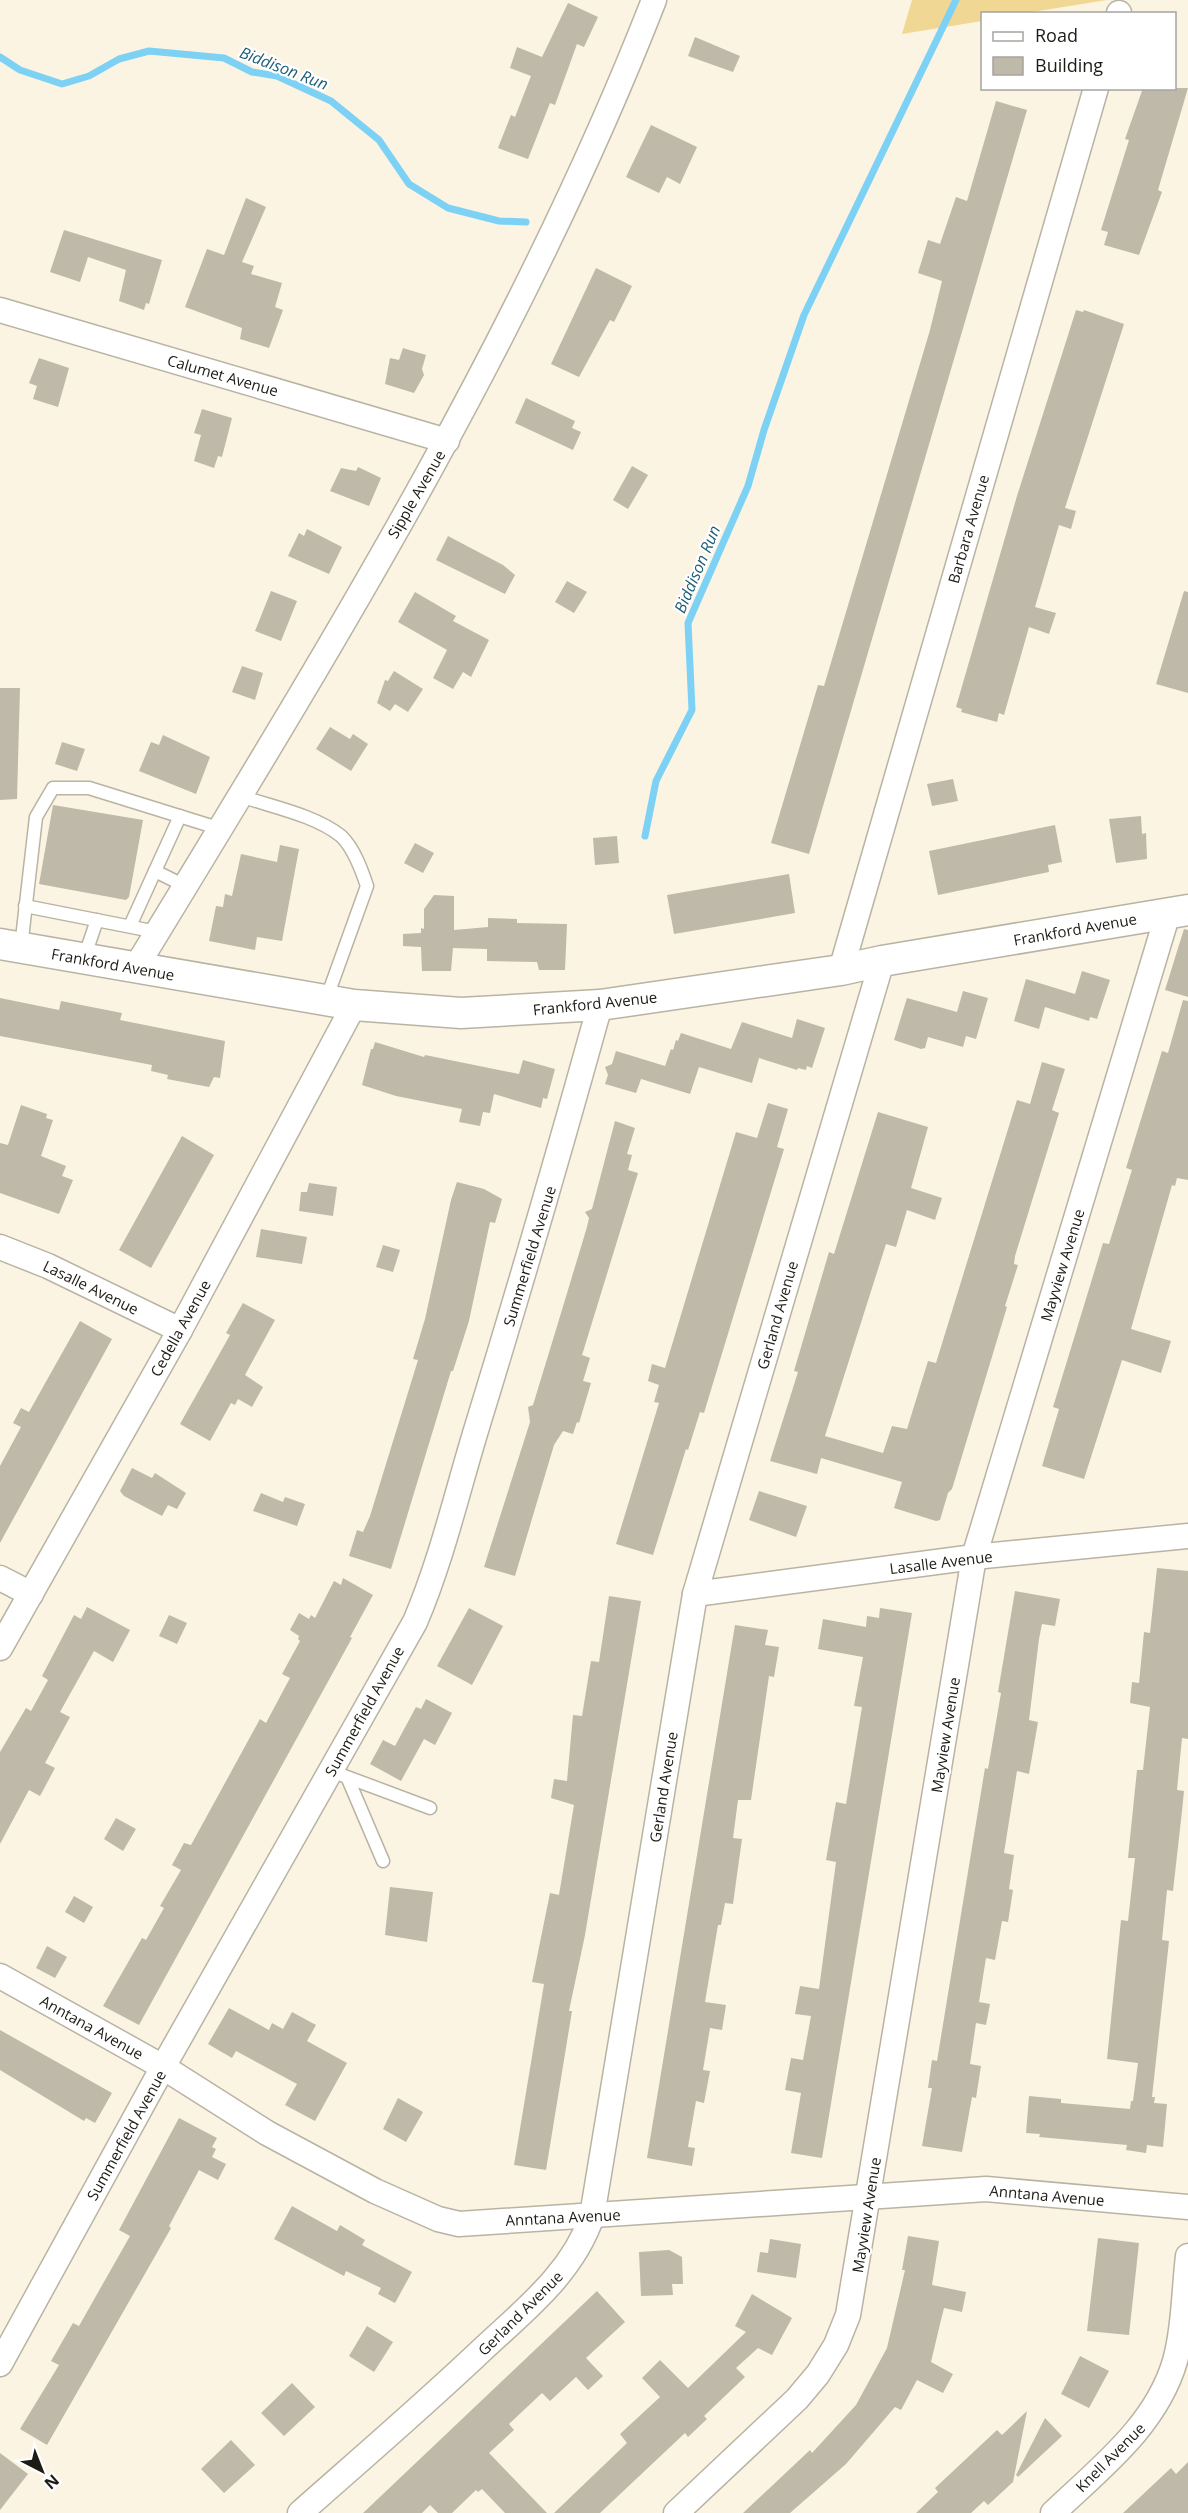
<svg xmlns="http://www.w3.org/2000/svg" width="1188" height="2513" viewBox="0 0 1188 2513" font-family="'Open Sans',sans-serif">
<style>
.green{fill:#f0d794}
.lines{fill:none;stroke-linecap:round;stroke-linejoin:round}
.stream{stroke:#7dd1f5;stroke-width:7}
.building{fill:#bfb9a9}
.service-casing{stroke:#b9b3a3;stroke-width:15}
.minor-casing{stroke:#b9b3a3;stroke-width:27}
.tertiary-casing{stroke:#b9b3a3;stroke-width:33}
.service{stroke:#fff;stroke-width:12}
.minor{stroke:#fff;stroke-width:24}
.tertiary{stroke:#fff;stroke-width:30}
.labels{text-anchor:middle;dominant-baseline:central;stroke-width:4.5;stroke-linejoin:round;paint-order:stroke}
.street-label{font-size:15px;fill:#1d1b15;stroke:#fff}
.water-label{font-size:16px;font-style:italic;fill:#1d5f78;stroke:#fff}
</style>
<rect width="100%" height="100%" fill="#fbf4e3"/>
<path class="green" d="M912 0H1107L1026 13 982 14V21L902 34Z"/>
<g class="lines">
<g class="stream">
<path d="M0 57 20 70 62 84 89 76 119 59 149 51 224 58 252 72 277 76 331 101 379 140 409 184 448 208 499 221 526 222"/>
<path d="M645 836 656 781 692 710 688 623 748 486 764 430 804 315 956 0"/>
</g>
</g>
<g class="building">
<path d="M568 3 598 17 584 47 577 44 555 105 550 103 528 159 498 148 511 115 515 117 531 76 510 68 517 47 542 57Z"/>
<path d="M695 37 740 56 733 72 688 56Z"/>
<path d="M1143 88H1188L1158 190 1162 192 1139 255 1104 245 1108 232 1101 230 1129 140 1125 139Z"/>
<path d="M996 101 1027 110 809 854 771 843 818 685 824 686 930 330 942 281 918 273 928 240 940 244 956 197 967 201Z"/>
<path d="M651 125 697 147 680 184 667 177 659 193 626 177Z"/>
<path d="M246 198 266 207 242 262 254 266 251 274 282 283 275 307 283 310 269 348 240 339 242 328 185 307 207 249 224 255Z"/>
<path d="M64 230 162 260 149 304 146 303 144 310 119 301 126 270 88 257 80 282 50 272Z"/>
<path d="M596 268 632 286 614 322 610 320 579 377 551 364Z"/>
<path d="M1076 310 1083 312 1084 310 1124 324 1065 508 1076 511 1071 529 1059 525 1035 607 1056 613 1049 634 1029 627 1004 715 999 713 997 722 961 712 962 709 956 707 1017 496Z"/>
<path d="M403 348 426 355 422 369 424 375 414 393 385 384 390 358 399 360Z"/>
<path d="M39 358 69 368 58 407 33 399 37 386 29 383Z"/>
<path d="M526 398 575 421 572 428 581 432 573 450 515 423Z"/>
<path d="M202 409 232 418 222 457 218 456 214 468 194 461 201 435 194 433Z"/>
<path d="M632 466 648 475 628 509 613 500Z"/>
<path d="M358 467 381 478 369 506 330 491 341 468 356 471Z"/>
<path d="M307 529 342 547 329 574 288 556 299 533 304 536Z"/>
<path d="M448 536 503 565 515 575 505 594 436 560Z"/>
<path d="M567 581 587 592 574 613 555 602Z"/>
<path d="M271 591 297 601 281 641 255 631Z"/>
<path d="M1184 591 1188 592V693L1156 684Z"/>
<path d="M415 592 456 616 453 621 489 640 471 677 463 672 453 689 433 678 447 650 398 622Z"/>
<path d="M242 666 263 673 255 700 232 692Z"/>
<path d="M394 671 423 689 408 712 395 704 390 711 377 703 385 680 388 681Z"/>
<path d="M0 688H20L17 799 0 800Z"/>
<path d="M330 727 350 739 353 734 368 744 351 771 316 749Z"/>
<path d="M163 735 210 757 196 794 139 771 151 742 159 745Z"/>
<path d="M62 742 85 749 77 771 55 764Z"/>
<path d="M953 779 958 801 932 806 927 784Z"/>
<path d="M53 805 143 820 129 897 126 900 39 884Z"/>
<path d="M1141 816 1142 834 1146 833 1147 859 1116 863 1109 819Z"/>
<path d="M1055 825 1062 862 1048 865 1049 872 938 895 929 851Z"/>
<path d="M617 836 619 863 595 865 593 838Z"/>
<path d="M415 843 434 853 423 873 404 863Z"/>
<path d="M280 845 299 849 282 941 257 937 255 950 209 941 216 906 223 907 225 894 232 896 241 854 277 862Z"/>
<path d="M789 874 795 913 674 934 667 895Z"/>
<path d="M434 895 454 896V930L488 927V918L517 919V923L567 924 565 970H539L537 962 487 961V949L453 948 451 971H422L421 947 403 946V934L421 933V928L424 929V909Z"/>
<path d="M1184 929 1188 930V997L1165 990Z"/>
<path d="M1082 971 1110 980 1097 1019 1090 1017 1089 1021 1045 1007 1039 1029 1014 1021 1026 979 1075 994Z"/>
<path d="M963 991 988 998 976 1039 966 1036 963 1047 928 1037 925 1048 921 1049 894 1040 907 998 957 1012Z"/>
<path d="M0 998 59 1010 61 1001 122 1013 120 1020 225 1041 220 1078 214 1077 209 1087 167 1079 168 1075 151 1071 152 1065 0 1036Z"/>
<path d="M1183 1000 1188 1001V1180L1177 1178 1175 1186 1172 1185 1131 1329 1171 1341 1161 1373 1122 1360 1084 1479 1042 1466 1059 1409 1053 1407 1103 1243 1109 1244 1132 1170 1126 1168 1162 1051 1168 1053Z"/>
<path d="M797 1019 825 1028 812 1068 807 1066 806 1070 798 1068 797 1070 759 1058 752 1083 699 1067 690 1094 641 1079 636 1093 605 1084 608 1075 605 1067 612 1064 616 1051 665 1066 671 1049 673 1050 676 1040 678 1041 681 1033 731 1049 742 1022 792 1038Z"/>
<path d="M375 1042 424 1057 425 1055 519 1074 523 1060 555 1069 547 1099 543 1098 541 1108 494 1094 490 1113 483 1112 480 1126 459 1122 462 1109 396 1096 362 1085 371 1049H373Z"/>
<path d="M1042 1062 1065 1069 1052 1110 1059 1113 1015 1256 1014 1264 1018 1265 1005 1306 1007 1307 952 1489 948 1493 940 1520 936 1521 894 1508 902 1482 821 1458 817 1474 770 1461 798 1372 794 1371 829 1252 834 1254 878 1112 928 1127 911 1188 942 1198 935 1220 907 1210 896 1247 886 1244 825 1436 883 1453 892 1426 907 1429 928 1361 936 1363 1017 1100 1030 1104Z"/>
<path d="M768 1103 788 1109 777 1147 784 1149 704 1413 700 1412 688 1450 686 1449 653 1555 616 1544 659 1403 654 1402 659 1385 648 1381 652 1364 665 1368 736 1132 757 1138Z"/>
<path d="M21 1105 47 1114 46 1118 53 1120 41 1156 66 1166 62 1176 73 1180 59 1214 0 1193V1143L8 1145Z"/>
<path d="M615 1121 635 1128 627 1154 632 1155 628 1170 638 1173 583 1352 582 1355 590 1358 583 1381 591 1383 579 1423 577 1422 573 1434 563 1431 554 1445 515 1576 484 1567 530 1422 528 1407 533 1405 558 1323 587 1227 589 1218 585 1212 592 1209Z"/>
<path d="M182 1136 214 1155 151 1268 119 1250Z"/>
<path d="M457 1182 484 1189 502 1199 495 1223 490 1222 469 1321 453 1371H451L391 1569 349 1556 357 1530 363 1532 370 1516 418 1360 413 1359 425 1319 451 1200Z"/>
<path d="M309 1183 337 1187 333 1216 299 1211 301 1192H307Z"/>
<path d="M261 1229 307 1237 302 1264 256 1257Z"/>
<path d="M383 1245 400 1250 393 1272 376 1267Z"/>
<path d="M243 1303 275 1320 245 1375 263 1387 252 1407 238 1399 235 1405 231 1403 210 1441 180 1424 230 1335 226 1333Z"/>
<path d="M80 1321 112 1339 0 1543V1466L21 1427 13 1423 21 1408 29 1412Z"/>
<path d="M132 1468 152 1478 155 1473 186 1493 177 1509 168 1505 162 1516 124 1496 120 1491Z"/>
<path d="M759 1491 807 1506 796 1537 749 1520Z"/>
<path d="M261 1493 283 1502 285 1497 305 1504 297 1526 253 1511Z"/>
<path d="M1157 1568 1188 1571V1739L1182 1738 1177 1790 1184 1791 1182 1811 1173 1891 1167 1890 1162 1940 1169 1941 1152 2097H1155L1154 2103 1167 2104 1163 2147 1147 2145 1146 2153 1126 2150 1127 2145 1039 2137 1040 2134 1026 2133 1029 2096 1061 2099V2103L1130 2109 1131 2101H1133L1138 2063 1107 2059 1121 1920 1128 1921 1135 1858H1128L1137 1770H1143L1150 1707 1130 1703 1132 1682 1139 1683 1144 1632 1150 1633Z"/>
<path d="M343 1578 373 1595 350 1637 352 1638 139 2025 103 2006 142 1938 146 1940 164 1908 160 1906 181 1870 172 1865 184 1843 191 1845 260 1719 266 1723 290 1678 282 1674 300 1641 298 1639 299 1636 290 1630 299 1613 309 1619 311 1615 315 1618 334 1581 341 1585Z"/>
<path d="M1015 1591 1060 1599 1055 1626 1042 1624 1039 1639 1029 1720 1038 1722 1029 1774 1017 1771 1004 1853 1014 1855 1009 1889 1013 1890 1008 1922 1002 1921 995 1960 986 1958 979 2002 990 2004 986 2025 976 2023 970 2064 981 2066 976 2098 972 2097 962 2152 922 2146 932 2088H928L932 2060 937 2061 985 1768 988 1769 1001 1693 998 1692Z"/>
<path d="M609 1596 641 1601 585 1935 569 2011H572L546 2170 514 2165 544 1984 532 1982 550 1893 559 1895 574 1805 551 1798 554 1779 567 1781 573 1715 582 1716 591 1661 599 1662Z"/>
<path d="M87 1607 130 1630 113 1662 94 1651 60 1712 70 1717 45 1763 55 1768 40 1796 29 1790 0 1844V1752L26 1708 31 1711 48 1680 42 1676 74 1615 81 1619Z"/>
<path d="M469 1608 503 1626 472 1685 437 1666Z"/>
<path d="M880 1608 912 1613 822 2158 791 2153 801 2093 785 2090 791 2058 803 2060 811 2016 795 2014 800 1986 819 1989 836 1862 826 1860 836 1802 846 1804 862 1707 854 1706 863 1657 818 1649 823 1619 866 1627 867 1616 879 1618Z"/>
<path d="M169 1615 187 1623 177 1644 159 1636Z"/>
<path d="M735 1625 768 1630 765 1645 779 1647 774 1677 769 1676 751 1800H738L733 1838 742 1839 736 1882 733 1904 725 1903 721 1925H718L705 2002 726 2005 722 2030 710 2028 703 2070 710 2071 704 2103 696 2101 688 2147 695 2148 692 2166 647 2158Z"/>
<path d="M426 1699 452 1713 435 1745 424 1739 401 1781 370 1764 383 1740 395 1746 416 1707 421 1709Z"/>
<path d="M116 1818 136 1829 123 1851 104 1839Z"/>
<path d="M390 1887 433 1892 427 1942 385 1935Z"/>
<path d="M74 1896 93 1907 84 1923 65 1912Z"/>
<path d="M47 1946 67 1957 55 1978 36 1968Z"/>
<path d="M229 2008 269 2030 272 2023 283 2029 292 2012 316 2025 307 2041 347 2063 315 2121 285 2105 297 2084 236 2051 232 2058 208 2044Z"/>
<path d="M0 2030 112 2093 95 2123 86 2118 84 2121 0 2070Z"/>
<path d="M398 2098 423 2112 406 2142 383 2129Z"/>
<path d="M179 2118 217 2138 212 2147 216 2149 212 2157 226 2164 218 2180 199 2170 169 2226 171 2228 166 2237 47 2445 20 2429 59 2365 51 2361 73 2323 79 2326 130 2236 119 2230Z"/>
<path d="M292 2206 337 2231 340 2225 365 2240 362 2245 412 2272 395 2303 378 2294 381 2288 346 2271 344 2276 274 2239Z"/>
<path d="M908 2236 939 2241 932 2285 966 2292 962 2312 944 2308 940 2324 931 2362 953 2374 943 2393 917 2380 901 2410 895 2407 846 2464 790 2513H743L810 2450 812 2453 856 2405 887 2348 905 2270H902Z"/>
<path d="M1098 2238 1139 2243 1129 2335 1087 2331Z"/>
<path d="M770 2239 801 2244 796 2278 757 2272 760 2252 768 2253Z"/>
<path d="M669 2250 682 2257 683 2284H672L673 2295 641 2296 639 2252Z"/>
<path d="M597 2291 625 2322 586 2358 603 2376 588 2390 576 2377 550 2401 542 2393 509 2424 514 2430 489 2453 547 2513H505L482 2489 478 2492 476 2490 452 2513H438L430 2505 422 2513H363Z"/>
<path d="M752 2294 792 2318 772 2355 758 2348 736 2368 745 2377 704 2416 707 2419 688 2437 685 2433 600 2513H554L627 2443 620 2434 660 2397 642 2378 660 2360 688 2388 746 2332 735 2326Z"/>
<path d="M367 2326 393 2342 374 2372 349 2356Z"/>
<path d="M1080 2356 1109 2371 1089 2408 1061 2394Z"/>
<path d="M292 2383 315 2407 284 2436 261 2413Z"/>
<path d="M1027 2411 1013 2482 988 2505 984 2501 971 2513H916L938 2492 935 2488 997 2430 1002 2435Z"/>
<path d="M1045 2418 1062 2436 1018 2477 1016 2475Z"/>
<path d="M231 2440 255 2465 224 2493 201 2469Z"/>
<path d="M0 2453 28 2474 0 2510Z"/>
<path d="M1188 2462V2513H1123L1171 2468 1176 2474Z"/>
</g>
<g class="lines">
<g class="service-casing">
<g id="service">
<path d="M241 796C272 807 315 815 341 836 354 848 362 871 367 886L326 1000"/>
<path d="M155 871 185 886"/>
<path d="M25 906 157 932"/>
<path d="M130 926 180 816"/>
<path d="M21 947 36 817 53 788H89L221 829"/>
<path d="M84 958 97 920"/>
<path d="M331 1771 430 1808"/>
<path d="M348 1779 383 1861"/>
</g>
</g>
<g class="minor-casing">
<g id="minor">
<path d="M1119 14V13"/>
<path d="M0 310 447 441"/>
<path d="M136 967C326 655 521 341 654 0"/>
<path d="M841 970 1096 88"/>
<path d="M0 1247 48 1266 180 1330"/>
<path d="M0 1578 31 1594"/>
<path d="M695 1594 974 1557 1188 1536"/>
<path d="M0 1648 180 1330 354 1005"/>
<path d="M0 1976 163 2067 267 2133 375 2191 438 2219 459 2224 986 2189 1188 2207"/>
<path d="M0 2364 163 2067 415 1622C442 1559 457 1492 477 1427 520 1287 561 1146 600 1005"/>
<path d="M300 2513C361 2459 424 2405 484 2348 527 2308 573 2272 592 2216L695 1594 882 961"/>
<path d="M676 2513 797 2399 818 2374 836 2345 848 2315 974 1557 1168 913"/>
<path d="M1053 2513C1100 2468 1156 2426 1175 2361 1184 2328 1184 2290 1188 2256"/>
</g>
</g>
<g class="tertiary-casing">
<path id="tertiary" d="M0 944 354 1005 461 1013 600 1005 841 970 882 961 1188 910"/>
</g>
<use href="#service" class="service"/>
<use href="#minor" class="minor"/>
<use href="#tertiary" class="tertiary"/>
</g>
<g class="labels">
<g class="street-label">
<text transform="translate(223 375) rotate(16)">Calumet Avenue</text>
<text transform="translate(416 494) rotate(-60)">Sipple Avenue</text>
<text transform="translate(968 529) rotate(-74)">Barbara Avenue</text>
<text transform="translate(1075 929) rotate(-10)">Frankford Avenue</text>
<text transform="translate(113 964) rotate(10)">Frankford Avenue</text>
<text transform="translate(595 1003) rotate(-6)">Frankford Avenue</text>
<text transform="translate(529 1256) rotate(-73)">Summerfield Avenue</text>
<text transform="translate(1062 1265) rotate(-73)">Mayview Avenue</text>
<text transform="translate(91 1287) rotate(26)">Lasalle Avenue</text>
<text transform="translate(777 1315) rotate(-74)">Gerland Avenue</text>
<text transform="translate(180 1328) rotate(-61)">Cedella Avenue</text>
<text transform="translate(941 1562) rotate(-7)">Lasalle Avenue</text>
<text transform="translate(364 1711) rotate(-61)">Summerfield Avenue</text>
<text transform="translate(945 1735) rotate(-81)">Mayview Avenue</text>
<text transform="translate(663 1787) rotate(-81)">Gerland Avenue</text>
<text transform="translate(92 2027) rotate(29)">Anntana Avenue</text>
<text transform="translate(126 2135) rotate(-61)">Summerfield Avenue</text>
<text transform="translate(1047 2195) rotate(5)">Anntana Avenue</text>
<text transform="translate(866 2215) rotate(-81)">Mayview Avenue</text>
<text transform="translate(563 2217) rotate(-3)">Anntana Avenue</text>
<text transform="translate(520 2313) rotate(-45)">Gerland Avenue</text>
<text transform="translate(1110 2457) rotate(-45)">Knell Avenue</text>
</g>
<g class="water-label">
<text transform="translate(284 68) rotate(21)">Biddison Run</text>
<text transform="translate(697 569) rotate(-67)">Biddison Run</text>
</g>
</g>
<rect x="981" y="12" width="195" height="78" fill="#ffffff" stroke="#a5a4a1" stroke-width="1.5"/>
<rect x="993" y="32" width="30" height="9" fill="#ffffff" stroke="#a5a4a1" stroke-width="1.5"/>
<text x="1035" y="42" font-size="18" fill="#1d1b15">Road</text>
<rect x="993" y="57" width="30" height="18" fill="#bfb9a9" stroke="#a5a4a1" stroke-width="1.5"/>
<text x="1035" y="72" font-size="18" fill="#1d1b15">Building</text>
<g transform="translate(42 2471) rotate(138)" stroke="#ffffff" stroke-width="4.5" paint-order="stroke">
<path d="M0-4.5L10 22L0 15L-10 22Z" fill="#1d1b15"/>
<text y="-9" font-size="16" font-weight="bold" text-anchor="middle" fill="#1d1b15">N</text>
</g>
</svg>
